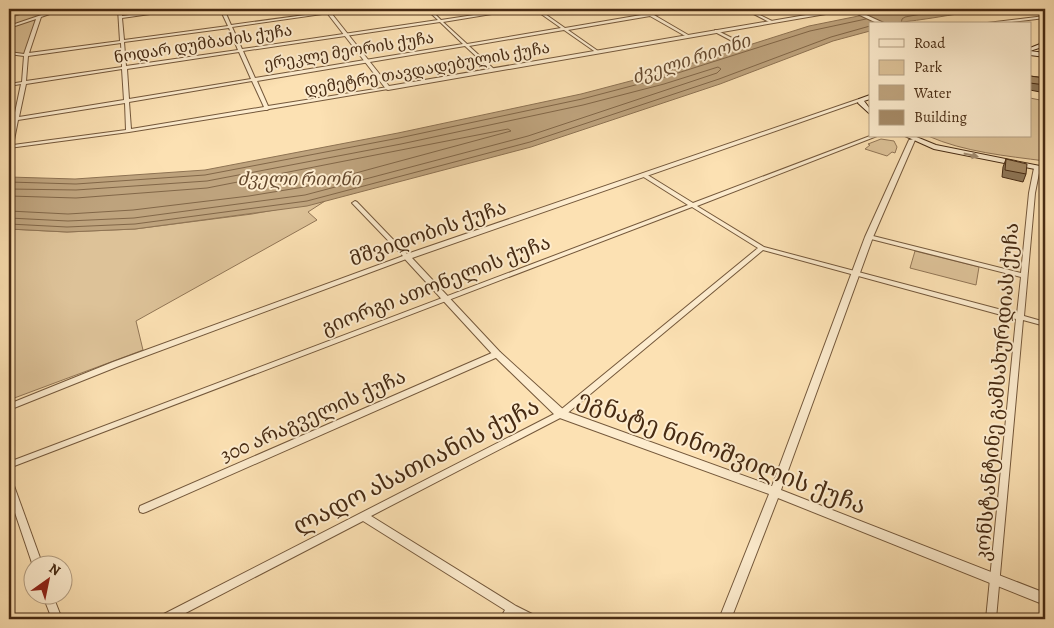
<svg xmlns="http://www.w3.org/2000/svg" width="1054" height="628" viewBox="0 0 1054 628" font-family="Alegreya,'Noto Serif Georgian',serif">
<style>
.green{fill:#ddc298;stroke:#927656}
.water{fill:#bea37d;stroke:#8e7353}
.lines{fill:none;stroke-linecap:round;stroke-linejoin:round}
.shore{stroke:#826748;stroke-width:1}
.minor-casing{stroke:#74583b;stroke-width:2}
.tertiary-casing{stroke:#74583b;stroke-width:2}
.secondary-casing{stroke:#472b13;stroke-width:2}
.minor{fill:#fdecce;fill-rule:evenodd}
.tertiary{fill:#fdecce;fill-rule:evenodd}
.secondary{fill:#fdecce;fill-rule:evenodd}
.wall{fill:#8e7758;stroke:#472b13}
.building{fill:#a58a66;stroke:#472b13}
.oneway{fill:#a28c70}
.labels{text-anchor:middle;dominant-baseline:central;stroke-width:4;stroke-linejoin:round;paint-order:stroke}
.far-street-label{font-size:16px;fill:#472b13;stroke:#fdecce}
.far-water-label{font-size:18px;font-style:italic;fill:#65492e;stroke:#fdecce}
.street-label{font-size:20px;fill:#472b13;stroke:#fdecce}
.near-street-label{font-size:24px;fill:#472b13;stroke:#fdecce}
</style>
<rect width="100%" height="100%" fill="#fce1b3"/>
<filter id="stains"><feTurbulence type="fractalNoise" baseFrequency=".004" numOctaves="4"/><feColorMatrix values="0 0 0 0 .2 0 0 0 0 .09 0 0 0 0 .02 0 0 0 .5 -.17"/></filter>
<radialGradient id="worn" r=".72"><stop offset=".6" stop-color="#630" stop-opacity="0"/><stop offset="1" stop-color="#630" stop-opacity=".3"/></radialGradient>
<g class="green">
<path d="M37 9H58L39 15 26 55 9 53V18Z"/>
<path d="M1030 98 1045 101V161C1007 156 964 152 928 136H1030Z"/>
<path d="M881 139 894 141 897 147 895 153 892 152 887 156 865 149 870 145 868 144Z"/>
<path d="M325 201 308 212 317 220 136 321 143 350 9 400V229L67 232 135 229 252 214Z"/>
<path d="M915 251 979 267 976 285 910 268Z"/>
</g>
<path class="water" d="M893 9H995C953 13 911 24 870 24V31L833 41 720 84 531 147 307 206 135 229 67 232 9 229V177L75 179 205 170 398 133 581 94 661 73 809 26Z"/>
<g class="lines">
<g class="shore">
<path d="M901 24 902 19 905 17 949 9"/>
<path d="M9 182 76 184 205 175 399 138 582 99 662 78 810 31 866 19"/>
<path d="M9 189 76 190 207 181 401 144 583 105 664 84 718 67 721 69 717 73 528 136 305 195 134 218 68 221 9 218"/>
<path d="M9 196 76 198 207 188 508 129 511 131 304 187 249 196 133 210 68 214 9 211"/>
<path d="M9 224 67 227 135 224 307 201 530 142 719 79 831 37 870 26"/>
</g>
<g class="minor-casing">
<g id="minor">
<path d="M59 9H64L41 17 29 53 120 41 118 9H122V16L176 9H185L122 18 124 40 228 26 220 9H224L231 25 349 9H357L232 27 242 49 438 20 426 9H430L441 20 514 9H522L443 22 467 44 561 28 534 9H538L565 28 647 14 638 9C644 9 648 14 654 13 665 12 676 9 688 9L686 10 654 15 690 36 687 37 650 16 568 30 598 51 599 52 597 53 564 30 469 46 494 69V70L492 71 465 46 257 81 268 106 388 87 390 88 388 89 269 109 267 110H265L129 132 9 148V141L21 84 9 86V84L22 82 24 56 9 54V52L24 54 36 19 9 28V26ZM440 22 463 44 255 78 243 51ZM229 28 238 50 126 66 124 42ZM121 43 122 67 26 81 28 56ZM239 52 251 79 129 99 127 69ZM122 69 124 100 19 117 26 84ZM252 81 264 107 131 129 129 102ZM125 103 126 130 13 145 18 120Z"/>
<path d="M744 9H748L774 22 771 23Z"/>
<path d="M1045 16V18L994 24H979Z"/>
<path d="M716 30 734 39 735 40 732 41 715 32V30Z"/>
<path d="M870 136H877L697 206 764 247 1017 314 1021 277 867 238 866 237 869 235 1021 273 1029 193 1034 168 1037 166 1039 167 1040 168 1035 193 1024 316 1045 322V326L1023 320 996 619H986L1016 319 763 250 564 416 371 516 516 606 536 616 537 619H522L514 615 511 619H500L505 610 363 521 174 619H159L160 616 558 412 758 248 692 207 9 468V462L688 205 642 176V174H646L693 203Z"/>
<path d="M355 201 357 202 409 256 410 257 409 258 119 366 9 410V404L113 362 403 256 353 204 352 203Z"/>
<path d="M494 352H500L501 354 500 356 146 512 143 513 140 512 139 509 140 506Z"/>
<path d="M9 480 12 481 13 483 43 566H33L9 495Z"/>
<path d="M43 596H53L62 619H52Z"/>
</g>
</g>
<g class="tertiary-casing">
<g id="tertiary">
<path d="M324 9H328L389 86 841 9H853L886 24H879L849 10 388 90 386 89Z"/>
<path d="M859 99 864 100 412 258 500 352 565 411 772 486 865 237 909 140 914 139 915 140 873 237 781 490 1045 593V605L778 498 731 619H719L769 494 557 417 494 356 403 257 404 255Z"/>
</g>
</g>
<g class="secondary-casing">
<g id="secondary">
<path d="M1045 42V46L1030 51 1045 53V57L1030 55V48Z"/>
<path d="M870 95V99L864 101 870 109V114L858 103 859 99Z"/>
<path d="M905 136H914L936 145 1045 167V171L934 149Z"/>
</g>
</g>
<use href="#minor" class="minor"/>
<use href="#tertiary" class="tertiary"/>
<use href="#secondary" class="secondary"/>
</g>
<g class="wall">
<path d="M1030 76 1045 78V93L1030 90Z"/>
<path d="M1006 159 1026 174 1023 182 1002 177 1003 167Z"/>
</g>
<g class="building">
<path d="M1030 76 1045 78V85L1030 83Z"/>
<path d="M1006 159 1027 164 1026 174 1005 170Z"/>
</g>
<defs><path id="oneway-solid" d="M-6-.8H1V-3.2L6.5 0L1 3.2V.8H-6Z" transform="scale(1.25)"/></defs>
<use class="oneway" href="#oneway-solid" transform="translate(971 155) rotate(12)"/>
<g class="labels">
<g class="far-street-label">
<text transform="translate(203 44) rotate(-9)">ნოდარ დუმბაძის ქუჩა</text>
<text transform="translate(349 51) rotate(-9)">ერეკლე მეორის ქუჩა</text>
<text transform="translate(427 69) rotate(-10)">დემეტრე თავდადებულის ქუჩა</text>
</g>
<g class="far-water-label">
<text transform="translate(691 59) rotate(-18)">ძველი რიონი</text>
<text x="299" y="179">ძველი რიონი</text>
</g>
<g class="street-label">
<text transform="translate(428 233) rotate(-19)">მშვიდობის ქუჩა</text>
<text transform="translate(436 285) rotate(-21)">გიორგი ათონელის ქუჩა</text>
<text transform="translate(997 392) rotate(-85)">კონსტანტინე გამსახურდიას ქუჩა</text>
<text transform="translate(313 416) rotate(-24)">300 არაგველის ქუჩა</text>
</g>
<g class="near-street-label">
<text transform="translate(722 452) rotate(21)">ეგნატე ნინოშვილის ქუჩა</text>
<text transform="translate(416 466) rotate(-27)">ლადო ასათიანის ქუჩა</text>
</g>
</g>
<rect width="1054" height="628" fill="none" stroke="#fce1b3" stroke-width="30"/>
<rect x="10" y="10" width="1034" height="608" fill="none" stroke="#472b13" stroke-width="2.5"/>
<rect x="15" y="15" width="1024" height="598" fill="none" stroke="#472b13"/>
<rect x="869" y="22" width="162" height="115" fill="#fdecce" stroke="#b49f83"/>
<rect x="879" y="39" width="25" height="8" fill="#fdecce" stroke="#b49f83"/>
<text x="914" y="48" font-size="15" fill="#472b13">Road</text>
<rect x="879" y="60" width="25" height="15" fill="#ddc298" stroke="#b49f83"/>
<text x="914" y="72" font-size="15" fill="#472b13">Park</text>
<rect x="879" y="85" width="25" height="15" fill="#bea37d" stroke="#b49f83"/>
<text x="914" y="98" font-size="15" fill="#472b13">Water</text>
<rect x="879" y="110" width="25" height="15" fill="#a58a66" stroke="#b49f83"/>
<text x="914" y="122" font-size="15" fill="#472b13">Building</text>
<g transform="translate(48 580) rotate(33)"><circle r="24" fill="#fdecce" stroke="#b49f83"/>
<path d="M0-4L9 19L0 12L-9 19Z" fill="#8f2418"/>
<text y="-8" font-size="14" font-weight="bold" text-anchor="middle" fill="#472b13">N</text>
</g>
<rect width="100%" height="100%" filter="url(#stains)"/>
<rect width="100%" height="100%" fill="url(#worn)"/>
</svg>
